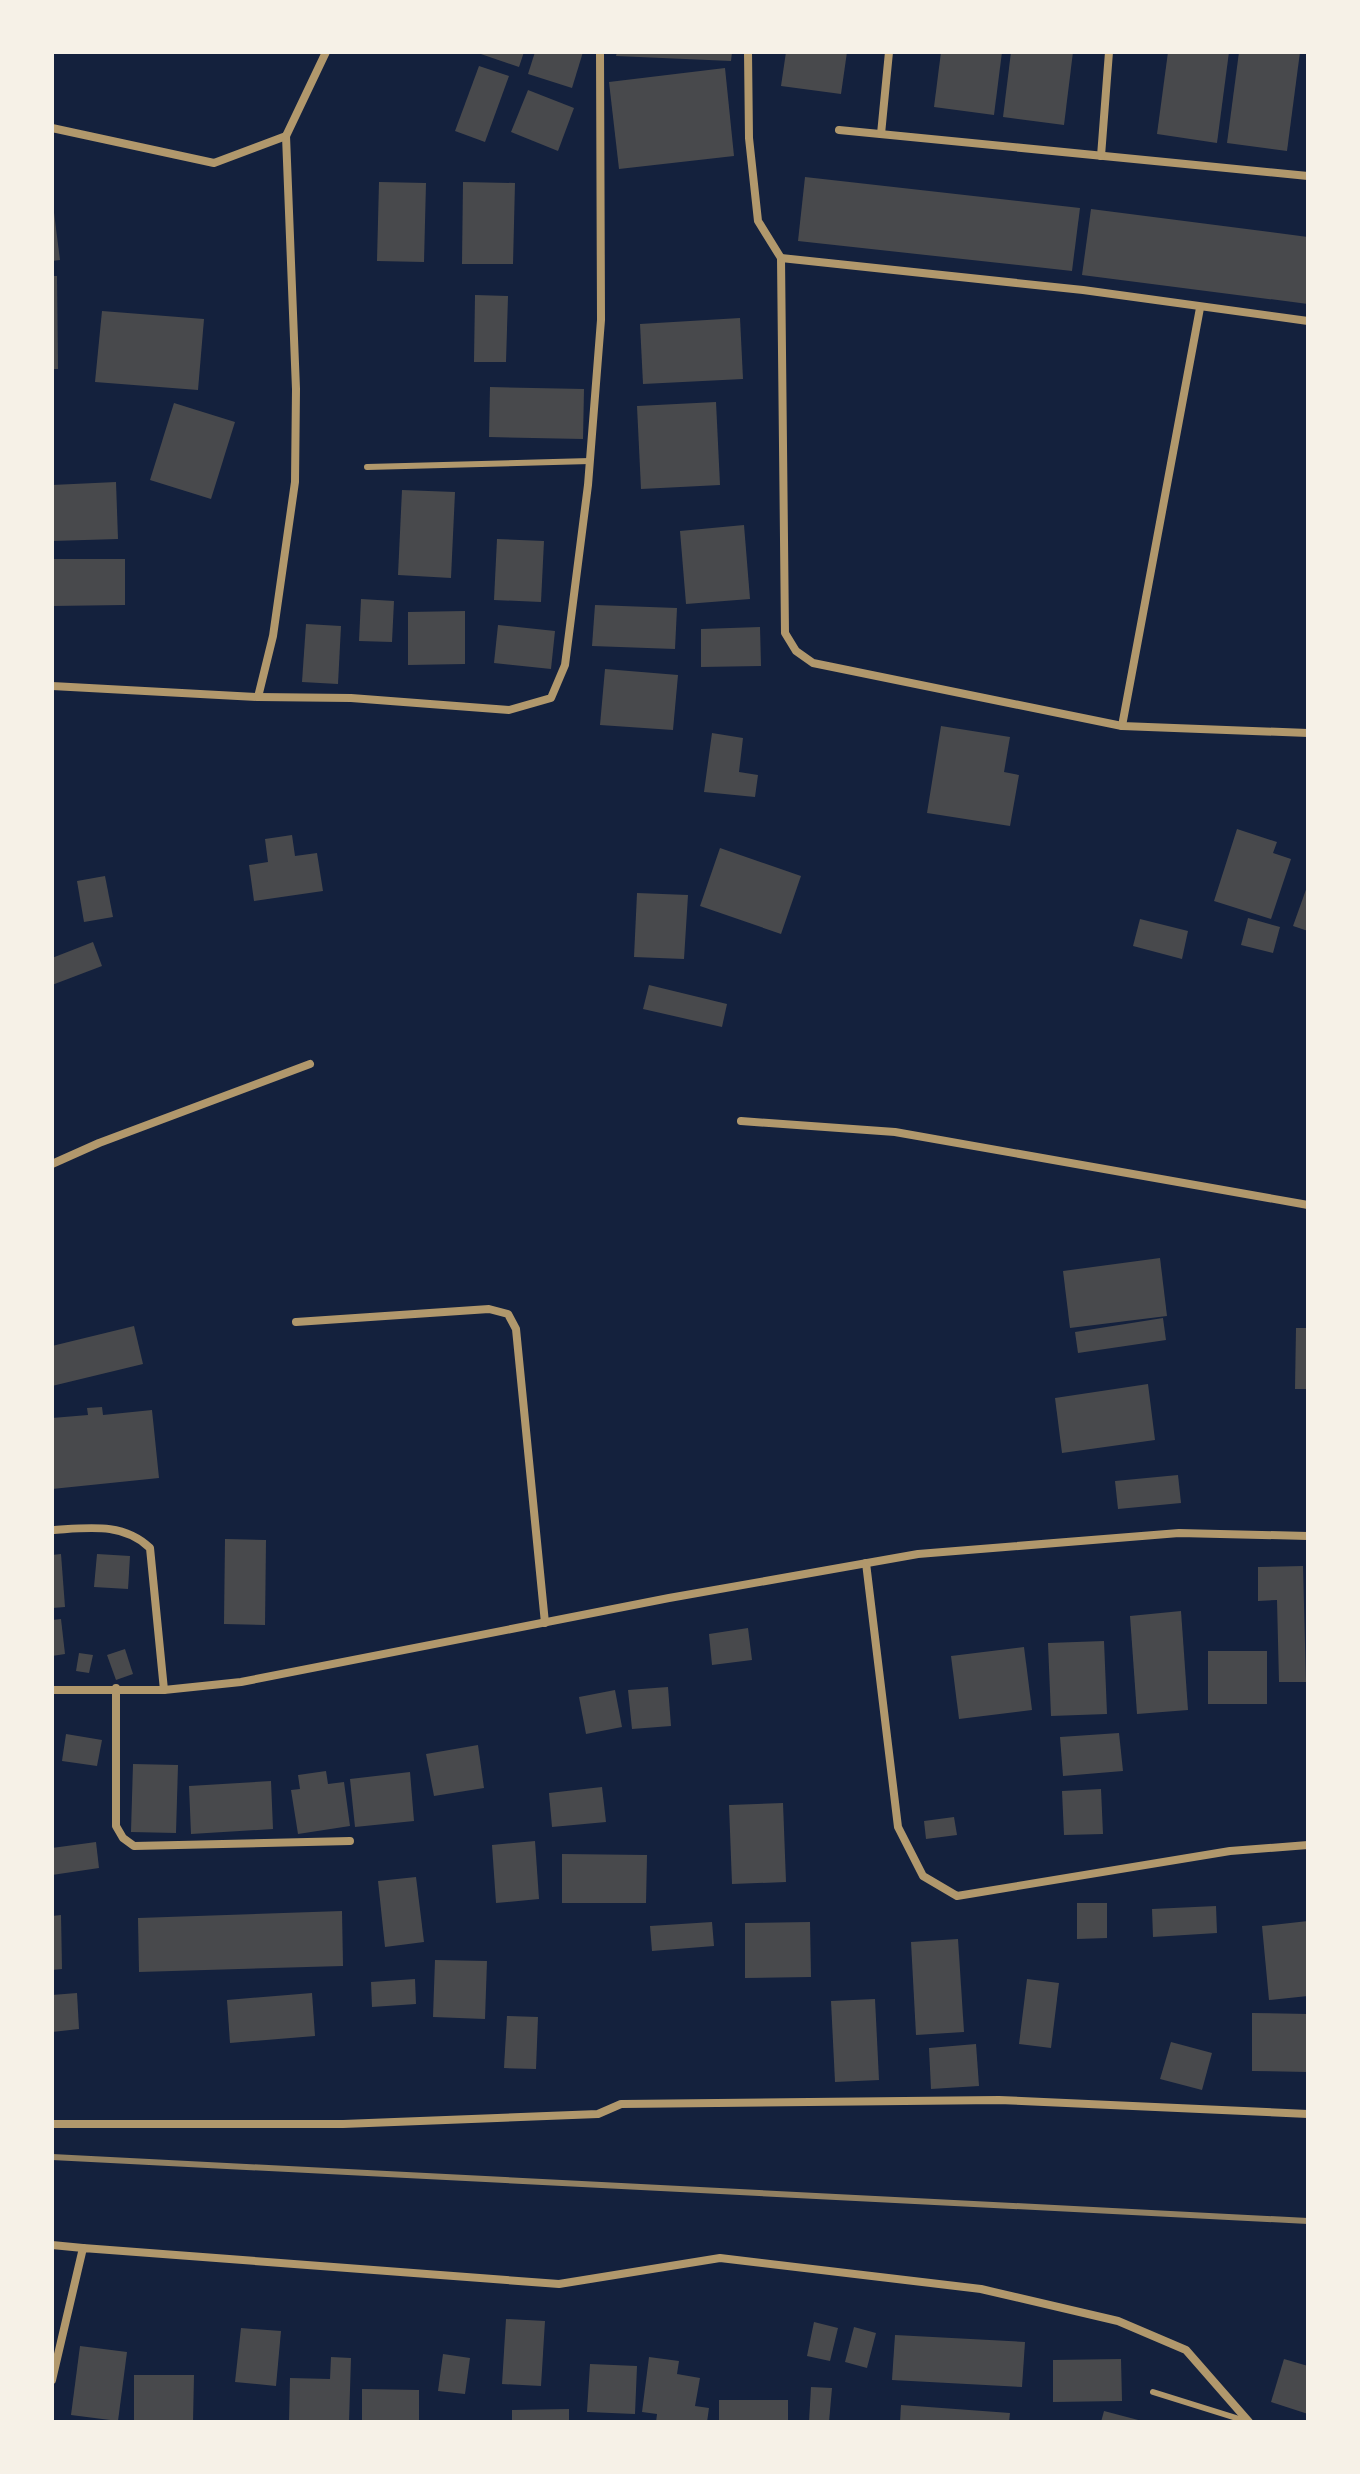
<svg xmlns="http://www.w3.org/2000/svg" width="1360" height="2474" viewBox="0 0 1360 2474" font-family="Poppins,sans-serif">
<style>
.building{fill:#48494c}
.lines{fill:none;stroke-linecap:round;stroke-linejoin:round}
.service{stroke:#b1986c;stroke-width:6}
.minor{stroke:#b1986c;stroke-width:8}
.rail{stroke:#918062;stroke-width:6}
</style>
<rect width="100%" height="100%" fill="#14213d"/>
<g class="building">
<path d="M475 52H524L519 67Z"/>
<path d="M535 52H583L572 88 528 74Z"/>
<path d="M617 52H732L731 61 616 56Z"/>
<path d="M786 52H847L841 94 781 86Z"/>
<path d="M941 52H1002L994 115 934 107Z"/>
<path d="M1011 52H1073L1064 125 1003 117Z"/>
<path d="M1168 52H1229L1217 143 1157 134Z"/>
<path d="M1239 52H1300L1287 151 1227 143Z"/>
<path d="M479 66 509 76 485 142 455 131Z"/>
<path d="M725 68 734 156 619 169 609 82Z"/>
<path d="M528 90 574 108 558 151 511 132Z"/>
<path d="M805 177 1080 208 1072 271 798 241Z"/>
<path d="M379 182 426 183 424 262 377 261Z"/>
<path d="M463 182 515 183 513 264H462Z"/>
<path d="M52 197 60 260 52 261Z"/>
<path d="M1091 209 1308 237V304L1082 275Z"/>
<path d="M52 276H57L58 369H52Z"/>
<path d="M475 295 508 296 506 362H474Z"/>
<path d="M102 311 204 319 198 390 95 382Z"/>
<path d="M740 318 743 379 643 384 640 324Z"/>
<path d="M490 387 584 389 583 439 489 437Z"/>
<path d="M716 402 720 485 641 489 637 406Z"/>
<path d="M174 403 235 422 211 499 150 480Z"/>
<path d="M116 482 118 539 52 541V485Z"/>
<path d="M402 490 455 492 451 578 398 575Z"/>
<path d="M744 525 750 599 686 604 680 531Z"/>
<path d="M497 539 544 541 541 602 494 600Z"/>
<path d="M52 559H125V605L52 606Z"/>
<path d="M361 599 394 601 392 642 359 641Z"/>
<path d="M595 605 677 608 675 649 592 646Z"/>
<path d="M465 611V664L408 665V612Z"/>
<path d="M306 624 341 626 338 684 302 682Z"/>
<path d="M498 625 555 631 551 669 494 663Z"/>
<path d="M760 627 761 666 701 667V629Z"/>
<path d="M605 669 678 675 673 730 600 725Z"/>
<path d="M941 726 1010 737 1004 772 1019 775 1010 826 927 813Z"/>
<path d="M712 733 743 738 739 772 758 775 755 797 704 792Z"/>
<path d="M1237 829 1277 842 1273 853 1291 859 1271 919 1214 901Z"/>
<path d="M292 835 295 856 317 853 323 891 254 901 249 865 268 862 265 839Z"/>
<path d="M720 848 801 876 781 934 700 906Z"/>
<path d="M105 876 113 917 84 922 77 881Z"/>
<path d="M1308 884V931L1293 926Z"/>
<path d="M637 893 688 895 684 959 634 957Z"/>
<path d="M1248 918 1280 927 1273 953 1241 945Z"/>
<path d="M1140 919 1188 931 1182 959 1133 946Z"/>
<path d="M93 942 102 966 52 985V958Z"/>
<path d="M649 985 727 1004 722 1027 643 1009Z"/>
<path d="M1160 1258 1167 1316 1070 1328 1063 1271Z"/>
<path d="M1163 1318 1166 1340 1078 1353 1075 1332Z"/>
<path d="M134 1326 143 1364 52 1386V1346Z"/>
<path d="M1296 1328H1308V1389H1295Z"/>
<path d="M1148 1384 1155 1440 1062 1453 1055 1398Z"/>
<path d="M102 1407 103 1415 152 1410 159 1478 52 1489V1418L88 1415 87 1408Z"/>
<path d="M1178 1475 1181 1503 1118 1509 1115 1481Z"/>
<path d="M225 1539 266 1540 265 1625 224 1624Z"/>
<path d="M61 1554 65 1607 52 1608V1555Z"/>
<path d="M97 1554 130 1556 128 1589 94 1587Z"/>
<path d="M1303 1566 1306 1682H1279L1277 1600 1258 1601V1567Z"/>
<path d="M1181 1611 1188 1710 1137 1714 1130 1616Z"/>
<path d="M61 1619 65 1654 52 1656V1620Z"/>
<path d="M748 1628 752 1660 712 1665 709 1634Z"/>
<path d="M1104 1641 1107 1714 1051 1716 1048 1643Z"/>
<path d="M1024 1647 1032 1710 959 1719 951 1656Z"/>
<path d="M125 1649 133 1674 116 1680 107 1655Z"/>
<rect x="1208" y="1651" width="59" height="53"/>
<path d="M79 1653 93 1655 89 1673 76 1671Z"/>
<path d="M668 1687 671 1726 632 1729 628 1690Z"/>
<path d="M615 1690 622 1727 586 1734 579 1697Z"/>
<path d="M1119 1733 1123 1771 1063 1776 1060 1737Z"/>
<path d="M66 1734 102 1740 97 1766 62 1761Z"/>
<path d="M478 1745 484 1788 434 1796 426 1754Z"/>
<path d="M133 1764 178 1765 176 1833 131 1832Z"/>
<path d="M326 1771 328 1784 344 1782 350 1826 298 1834 291 1790 300 1789 298 1775Z"/>
<path d="M410 1772 414 1821 355 1827 350 1779Z"/>
<path d="M271 1781 273 1829 191 1834 189 1786Z"/>
<path d="M602 1787 606 1822 552 1827 549 1793Z"/>
<path d="M1101 1789 1103 1834 1064 1835 1062 1791Z"/>
<path d="M783 1803 786 1882 732 1884 729 1805Z"/>
<path d="M954 1817 957 1835 926 1839 924 1821Z"/>
<path d="M535 1841 539 1899 496 1903 492 1845Z"/>
<path d="M96 1842 99 1868 52 1875V1848Z"/>
<path d="M562 1854 647 1855 646 1903H562Z"/>
<path d="M416 1877 424 1942 385 1947 378 1881Z"/>
<path d="M1077 1903H1107V1938L1077 1939Z"/>
<path d="M1216 1906 1217 1933 1153 1937 1152 1909Z"/>
<path d="M342 1911 343 1966 139 1972 138 1918Z"/>
<path d="M61 1915 62 1969 52 1970V1916Z"/>
<path d="M1308 1921V1996L1269 2000 1262 1926Z"/>
<path d="M712 1922 714 1946 652 1951 650 1926Z"/>
<path d="M810 1922 811 1977 745 1978V1923Z"/>
<path d="M958 1939 964 2032 916 2035 911 1942Z"/>
<path d="M435 1960 487 1961 485 2019 433 2017Z"/>
<path d="M415 1979 416 2004 372 2007 371 1982Z"/>
<path d="M1027 1979 1059 1983 1051 2048 1019 2044Z"/>
<path d="M77 1993 79 2029 52 2032V1995Z"/>
<path d="M312 1993 315 2036 230 2043 227 2000Z"/>
<path d="M875 1999 879 2080 835 2082 831 2001Z"/>
<path d="M1252 2013 1308 2014V2072L1252 2071Z"/>
<path d="M507 2016 538 2017 536 2069 504 2068Z"/>
<path d="M1171 2042 1212 2053 1202 2090 1160 2079Z"/>
<path d="M976 2044 979 2086 931 2089 929 2048Z"/>
<path d="M506 2319 545 2321 541 2386 502 2384Z"/>
<path d="M814 2322 838 2328 830 2361 807 2356Z"/>
<path d="M854 2327 876 2333 867 2368 845 2362Z"/>
<path d="M241 2328 281 2331 276 2386 235 2382Z"/>
<path d="M895 2335 1025 2342 1022 2387 892 2380Z"/>
<path d="M80 2346 127 2352 118 2421 71 2415Z"/>
<path d="M443 2354 470 2358 465 2394 438 2391Z"/>
<path d="M331 2357 351 2358 349 2422H289L290 2378 330 2379Z"/>
<path d="M649 2357 679 2361 677 2374 700 2378 695 2406 709 2408 707 2422H656L657 2414 642 2412Z"/>
<path d="M1121 2359 1122 2401 1053 2402V2360Z"/>
<path d="M1284 2359 1308 2366V2414L1271 2402Z"/>
<path d="M590 2364 637 2366 635 2414 587 2412Z"/>
<path d="M134 2375H194L193 2422H134Z"/>
<path d="M811 2387 832 2388 829 2422H809Z"/>
<path d="M362 2389 419 2390V2422H362Z"/>
<rect x="719" y="2400" width="69" height="22"/>
<path d="M901 2405 1010 2413 1009 2422H900Z"/>
<path d="M569 2409V2422H512V2410Z"/>
<path d="M1104 2411 1142 2421V2422H1101Z"/>
</g>
<g class="lines">
<g class="service">
<path d="M367 467 590 461"/>
<path d="M1153 2392 1249 2422"/>
</g>
<g class="minor">
<path d="M748 52 749 138 758 221 781 258 785 633 796 651 813 663 1122 726 1308 733"/>
<path d="M52 128 214 163 286 136"/>
<path d="M839 130 1308 176"/>
<path d="M881 134 889 52"/>
<path d="M1101 156 1109 52"/>
<path d="M781 258 1083 290 1308 321"/>
<path d="M52 686 258 697 273 636 295 482 296 389 286 136 326 52"/>
<path d="M258 697 351 698 509 710 551 698 565 665 588 485 601 320 600 52"/>
<path d="M1122 726 1200 308"/>
<path d="M741 1121 895 1132 1308 1205"/>
<path d="M52 1164 99 1143 310 1064"/>
<path d="M296 1322 489 1309 508 1314 516 1329 545 1623"/>
<path d="M52 1530C88 1528 123 1522 150 1548L164 1690"/>
<path d="M866 1563 898 1827 923 1876 957 1896 1230 1851 1308 1845"/>
<path d="M116 1688V1826L123 1838 134 1846 350 1841"/>
<path d="M52 1690H164L241 1682 669 1598 918 1554 1179 1533 1308 1536"/>
<path d="M52 2124H343L598 2114 621 2104 999 2100 1308 2114"/>
<path d="M52 2245 83 2248"/>
<path d="M52 2380 83 2248 559 2284 720 2258 981 2289 1118 2321 1186 2350 1249 2422"/>
</g>
<path class="rail" d="M52 2157 1308 2221"/>
</g>
<rect width="1360" height="2474" fill="none" stroke="#f6f1e7" stroke-width="108"/>
</svg>
